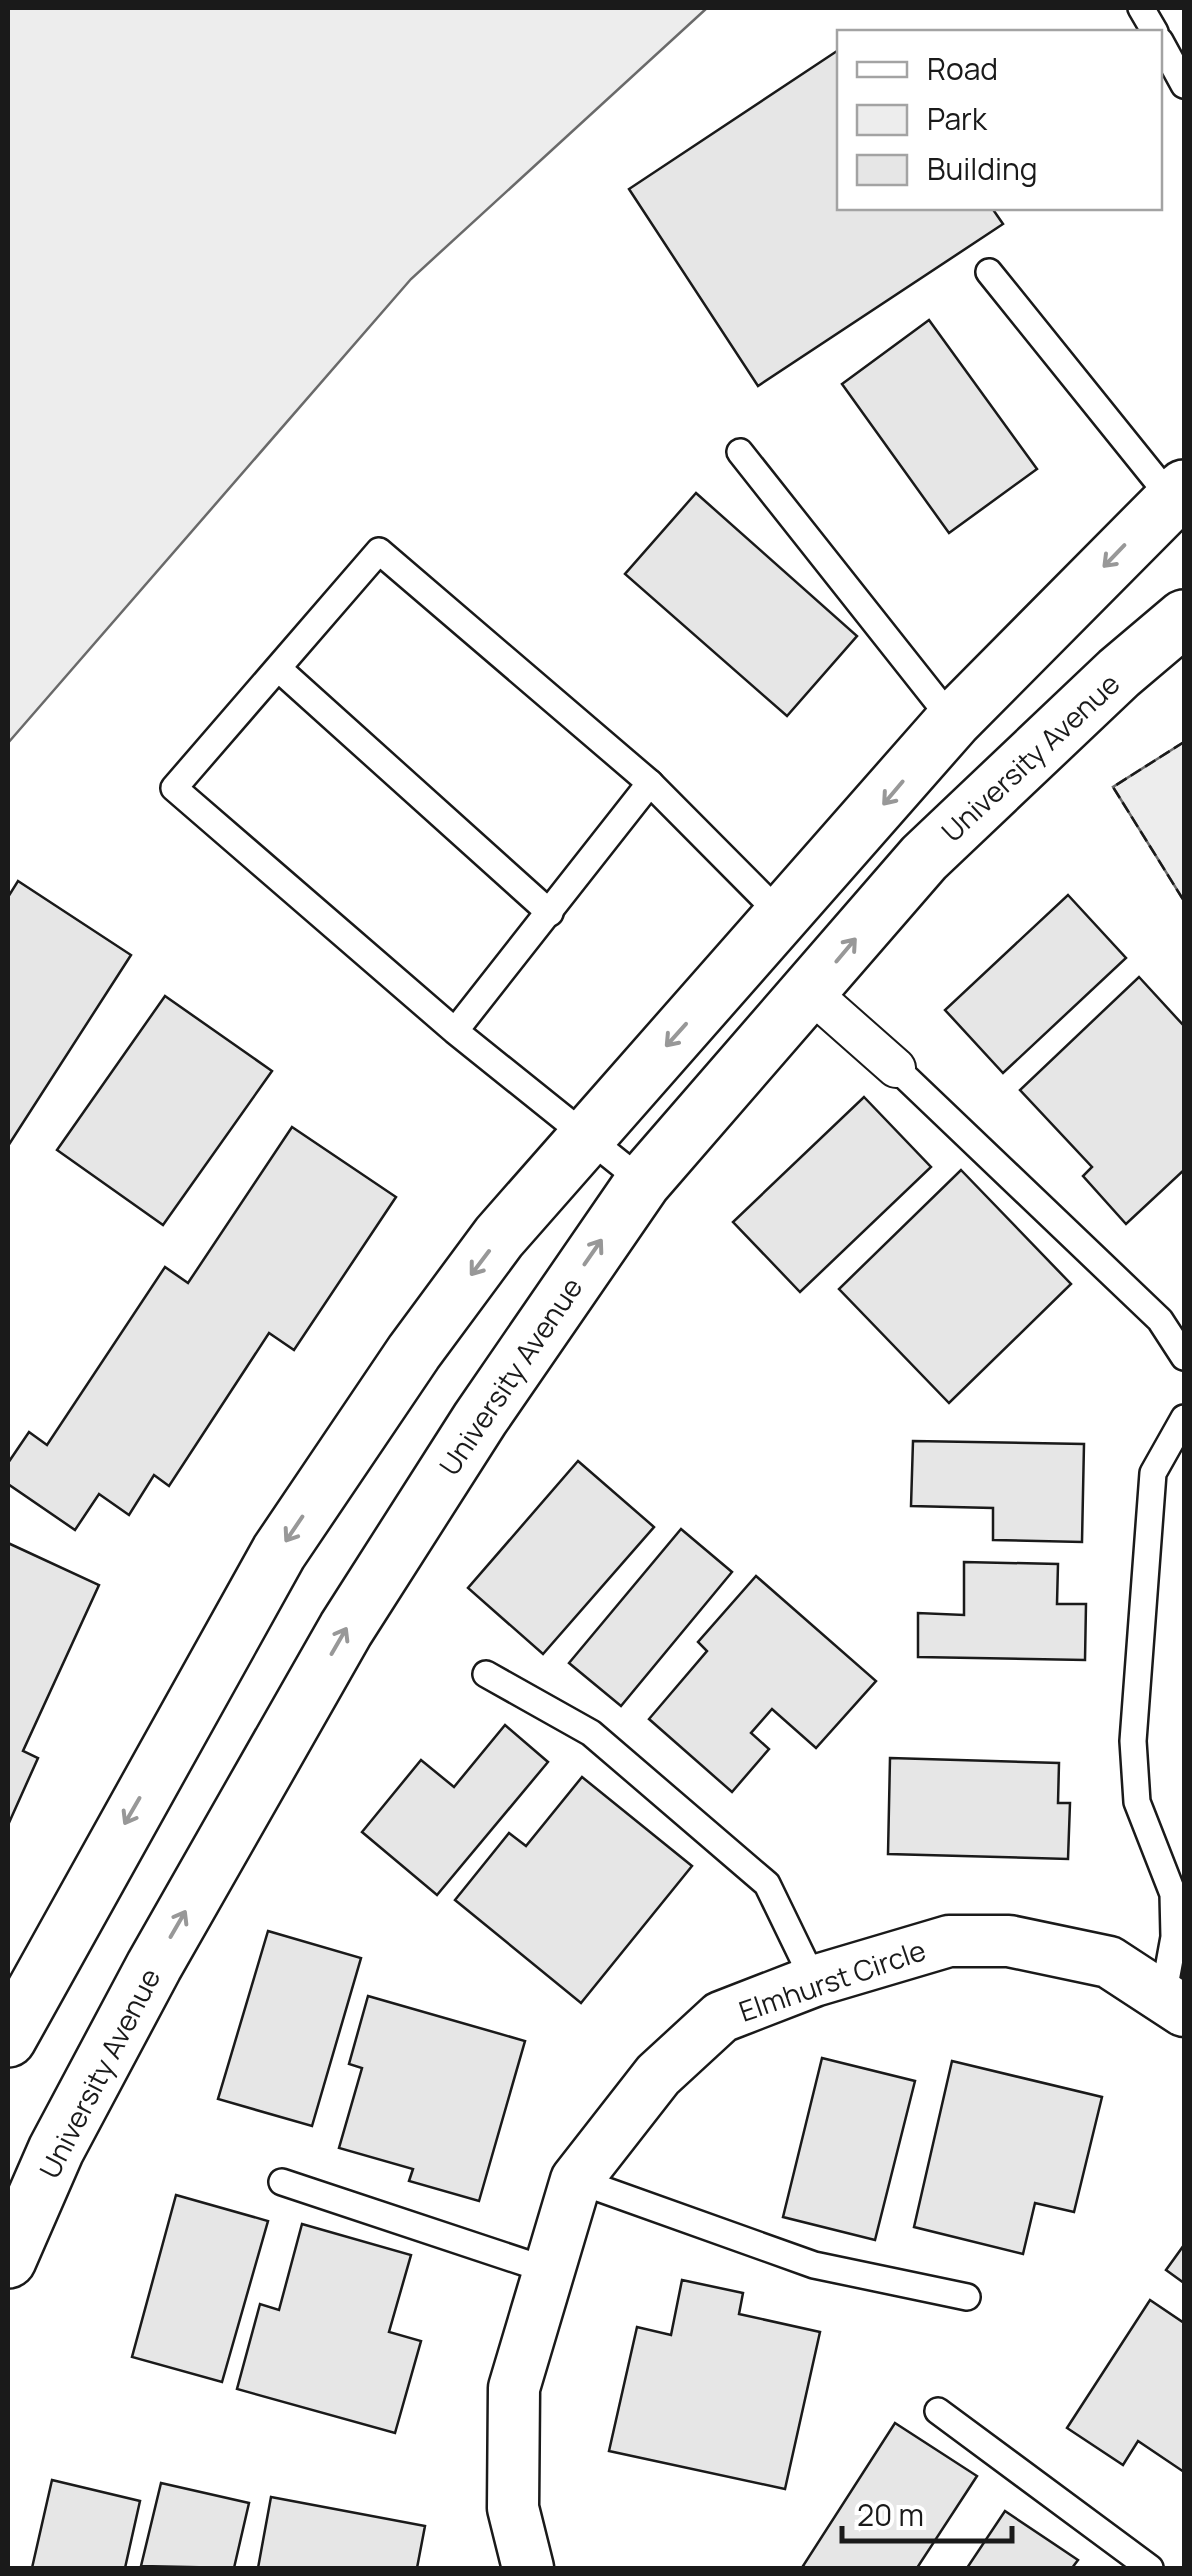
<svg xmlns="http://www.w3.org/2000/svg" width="1192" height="2576" viewBox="0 0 1192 2576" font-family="Manrope,sans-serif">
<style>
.green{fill:#ededed;stroke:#6a6a6a;stroke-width:2.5}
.building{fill:#e6e6e6;stroke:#1a1a1a;stroke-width:2.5}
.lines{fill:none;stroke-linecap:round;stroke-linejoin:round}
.service-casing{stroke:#1a1a1a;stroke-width:30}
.pedestrian-casing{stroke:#1a1a1a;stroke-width:42}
.minor-casing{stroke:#1a1a1a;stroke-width:55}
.tertiary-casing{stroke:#1a1a1a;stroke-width:60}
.service{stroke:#fff;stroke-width:25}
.pedestrian{stroke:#fff;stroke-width:38}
.minor{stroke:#fff;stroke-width:50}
.tertiary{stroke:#fff;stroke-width:55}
.fence{stroke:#1a1a1a;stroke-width:2.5;stroke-dasharray:12 5;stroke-linecap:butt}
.oneway{stroke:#989898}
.labels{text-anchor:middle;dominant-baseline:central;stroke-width:8;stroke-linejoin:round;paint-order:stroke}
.street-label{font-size:28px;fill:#1a1a1a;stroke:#fff}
</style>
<rect width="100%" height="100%" fill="#fff"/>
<g class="green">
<path d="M8 8H707L411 279 8 743Z"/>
<path d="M1184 742V901L1113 787Z"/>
</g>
<g class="building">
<path d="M840 49V208H992L1003 224 758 386 629 189Z"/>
<path d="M929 320 1037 469 949 533 842 384Z"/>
<path d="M696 493 857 636 787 716 625 574Z"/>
<path d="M18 881 131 955 8 1146V897Z"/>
<path d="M1068 895 1126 958 1003 1073 945 1010Z"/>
<path d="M1139 977 1184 1026V1170L1126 1224 1083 1176 1092 1167 1020 1090Z"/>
<path d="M165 996 272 1071 163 1225 57 1150Z"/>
<path d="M864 1097 931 1167 800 1292 733 1222Z"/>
<path d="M292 1127 396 1197 294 1350 269 1333 169 1486 154 1475 129 1515 99 1494 75 1530 8 1484V1463L29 1432 47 1445 165 1267 188 1283Z"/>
<path d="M961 1170 1071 1284 949 1403 839 1289Z"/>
<path d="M913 1441 1084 1444 1082 1542 993 1540V1508L911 1506Z"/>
<path d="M578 1461 654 1527 543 1654 468 1588Z"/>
<path d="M681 1529 732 1572 621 1706 569 1663Z"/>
<path d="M8 1543 99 1585 23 1751 38 1758 8 1825Z"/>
<path d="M964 1562 1058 1564 1057 1604H1086L1085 1660 918 1657V1613L964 1615Z"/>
<path d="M756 1576 876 1681 816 1748 772 1709 751 1733 769 1749 732 1792 649 1719 707 1651 698 1642Z"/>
<path d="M505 1725 548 1762 437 1895 362 1832 421 1760 454 1787Z"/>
<path d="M890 1758 1059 1763 1058 1803H1070L1068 1859 888 1854Z"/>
<path d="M582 1777 692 1866 581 2003 455 1900 509 1833 526 1846Z"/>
<path d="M268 1931 361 1958 312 2126 218 2099Z"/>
<path d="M368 1996 525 2041 479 2201 409 2181 413 2169 339 2148 362 2068 349 2064Z"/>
<path d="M822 2058 915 2081 875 2240 783 2217Z"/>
<path d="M952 2061 1102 2097 1074 2212 1035 2203 1023 2254 914 2227Z"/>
<path d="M176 2195 268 2221 222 2382 132 2357Z"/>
<path d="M302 2224 411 2255 389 2332 421 2341 395 2433 237 2389 260 2304 279 2310Z"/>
<path d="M1184 2245V2283L1166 2270Z"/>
<path d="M682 2280 743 2293 739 2314 820 2332 785 2489 609 2451 637 2327 671 2335Z"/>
<path d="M1150 2300 1184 2323V2472L1138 2441 1123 2465 1067 2428Z"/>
<path d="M895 2423 977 2476 917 2568H807L803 2566Z"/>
<path d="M52 2480 140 2501 125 2568H32Z"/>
<path d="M161 2483 249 2503 234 2568 141 2566Z"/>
<path d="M271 2497 425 2526 417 2568H258Z"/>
<path d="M1005 2511 1078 2560 1072 2568H967Z"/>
</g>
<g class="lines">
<g class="service-casing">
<g id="service">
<path d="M1141 8 1155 32"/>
<path d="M1160 41 1184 85"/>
<path d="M989 272 1171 498"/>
<path d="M740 452 953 721"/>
<path d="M280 670 550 913"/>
<path d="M650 783 783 917"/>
<path d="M455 1031 650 783 379 551 174 788 455 1031 643 1182"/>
<path d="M896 1068 1160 1320 1184 1357"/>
<path d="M486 1674 591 1733 767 1884 814 1981"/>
<path d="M1163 1997 1174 1937 1173 1894 1137 1802 1133 1741 1153 1473 1184 1418"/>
<path d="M576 2180 814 2265 967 2297"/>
<path d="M282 2182 547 2270"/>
<path d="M938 2411 1150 2568"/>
</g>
</g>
<g class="pedestrian-casing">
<path id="pedestrian" d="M810 992 896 1068"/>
</g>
<g class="minor-casing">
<path id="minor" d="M528 2568 513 2508 514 2388 576 2180 658 2075 721 2017 814 1981 949 1941H1009L1109 1962 1184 2011"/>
</g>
<g class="tertiary-casing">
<g id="tertiary">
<path d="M8 2039 279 1552 414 1352 499 1237 953 721 1184 488"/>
<path d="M8 2260 56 2150 154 1966 346 1629 480 1419 643 1182 924 858 1119 673 1184 618"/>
</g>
</g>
<use href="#service" class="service"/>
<use href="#pedestrian" class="pedestrian"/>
<use href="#minor" class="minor"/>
<use href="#tertiary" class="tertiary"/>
<path class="fence" d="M1184 742 1113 787 1184 901"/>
</g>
<defs><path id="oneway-shaft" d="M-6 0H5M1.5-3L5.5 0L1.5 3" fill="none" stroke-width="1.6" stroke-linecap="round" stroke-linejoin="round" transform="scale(2.5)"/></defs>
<g class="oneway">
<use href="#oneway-shaft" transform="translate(1114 556) rotate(134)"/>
<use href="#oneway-shaft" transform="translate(893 793) rotate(130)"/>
<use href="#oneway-shaft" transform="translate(846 950) rotate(-50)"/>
<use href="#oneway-shaft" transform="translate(676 1035) rotate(132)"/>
<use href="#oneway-shaft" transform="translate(593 1252) rotate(-55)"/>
<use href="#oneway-shaft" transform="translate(480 1263) rotate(127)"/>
<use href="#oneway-shaft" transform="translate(294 1529) rotate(124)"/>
<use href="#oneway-shaft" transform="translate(339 1641) rotate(-60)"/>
<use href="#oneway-shaft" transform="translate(132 1811) rotate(120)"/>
<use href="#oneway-shaft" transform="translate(178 1924) rotate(-60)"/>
</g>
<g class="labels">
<g class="street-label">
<text transform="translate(1030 757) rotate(-43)">University Avenue</text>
<text transform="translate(510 1376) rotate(-56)">University Avenue</text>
<text transform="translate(832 1980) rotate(-19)">Elmhurst Circle</text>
<text transform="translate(99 2073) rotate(-63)">University Avenue</text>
</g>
</g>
<rect width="1192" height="2576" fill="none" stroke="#1a1a1a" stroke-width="20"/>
<rect x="837" y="30" width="325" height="180" fill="#ffffff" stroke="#a3a3a3" stroke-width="2.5"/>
<rect x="857" y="62" width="50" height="15" fill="#ffffff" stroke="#a3a3a3" stroke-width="2.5"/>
<text x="927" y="80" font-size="30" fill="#1a1a1a">Road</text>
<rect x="857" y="105" width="50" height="30" fill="#ededed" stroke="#a3a3a3" stroke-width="2.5"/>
<text x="927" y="130" font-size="30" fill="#1a1a1a">Park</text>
<rect x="857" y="155" width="50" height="30" fill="#e6e6e6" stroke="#a3a3a3" stroke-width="2.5"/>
<text x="927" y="180" font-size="30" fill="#1a1a1a">Building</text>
<path d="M842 2526v15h170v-15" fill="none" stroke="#1a1a1a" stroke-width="5"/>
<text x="857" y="2526" font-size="30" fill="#1a1a1a" stroke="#ffffff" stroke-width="8" paint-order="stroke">20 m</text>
</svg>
